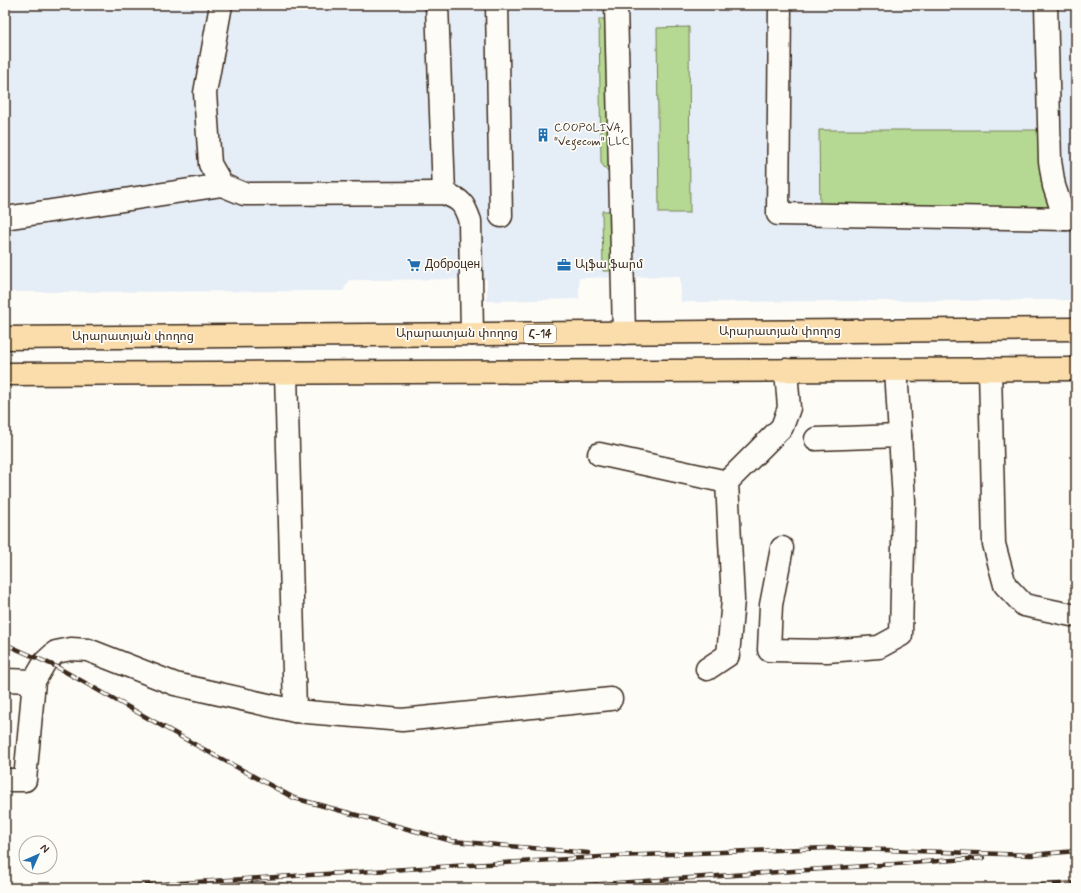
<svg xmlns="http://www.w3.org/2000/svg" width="1081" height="893" viewBox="0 0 1081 893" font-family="Mynerve,'Noto Sans Armenian',sans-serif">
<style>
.built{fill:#e5edf7}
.green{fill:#b5d993;stroke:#788258}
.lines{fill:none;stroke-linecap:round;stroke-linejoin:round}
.minor-casing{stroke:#3b2a1e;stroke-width:25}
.major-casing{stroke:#3b2a1e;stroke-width:25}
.minor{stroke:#fdfcf7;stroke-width:22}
.major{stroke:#faddab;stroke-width:22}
.rail-casing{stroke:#3b2a1e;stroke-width:4.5}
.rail{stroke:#fdfcf7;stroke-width:3;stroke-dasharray:9;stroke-linecap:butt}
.labels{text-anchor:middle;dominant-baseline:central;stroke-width:3.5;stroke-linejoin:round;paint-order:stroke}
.shield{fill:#fdfcf7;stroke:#75695f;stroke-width:1}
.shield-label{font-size:11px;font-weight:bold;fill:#3b2a1e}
.poi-label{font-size:12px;fill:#3b2a1e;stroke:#fdfcf7;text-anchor:start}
.street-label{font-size:12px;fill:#3b2a1e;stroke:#fdfcf7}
</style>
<rect width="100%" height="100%" fill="#fdfcf7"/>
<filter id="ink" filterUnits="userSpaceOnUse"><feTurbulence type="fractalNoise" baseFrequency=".025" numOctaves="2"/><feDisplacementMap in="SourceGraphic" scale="8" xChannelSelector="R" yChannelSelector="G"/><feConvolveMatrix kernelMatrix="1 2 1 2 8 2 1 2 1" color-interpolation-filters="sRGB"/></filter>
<g filter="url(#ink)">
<path class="built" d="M5 5H1076V300L681 302 680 276 579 278V299L487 301V279L349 280 343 291 5 292Z"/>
<g class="green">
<path d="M599 19H627L615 173 608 172 601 163Z"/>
<path d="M689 27 690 213H659L657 28Z"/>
<path d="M819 130H1057V214L820 213Z"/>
<path d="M602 211H629V271H603Z"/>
</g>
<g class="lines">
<g class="minor-casing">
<g id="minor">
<path d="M221 5 205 93 210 164 222 185 244 194 444 193C462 200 464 204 470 221L472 334"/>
<path d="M437 5 444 193"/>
<path d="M497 5 501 216"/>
<path d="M616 5 624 333"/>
<path d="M780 5 778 214 1065 219"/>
<path d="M1046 5 1050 161 1054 186 1065 219H1076"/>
<path d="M5 218 222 185"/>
<path d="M990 369 994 544 1005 585 1024 605 1076 616"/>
<path d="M286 373 295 711"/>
<path d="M816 439 900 436"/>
<path d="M599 454 727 482"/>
<path d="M782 548 771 605 769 650 827 651 879 647 901 635 904 501 896 370"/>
<path d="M707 669 728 655 733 600 727 482 782 427 789 408 786 370"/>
<path d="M5 680 34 681"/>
<path d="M5 780H25L34 681 45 662 56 652 71 649 88 650 175 684 295 711 402 720 611 699"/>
</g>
</g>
<g class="major-casing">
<g id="major">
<path d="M5 338 1076 329"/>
<path d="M5 374 1076 369"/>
</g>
</g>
<use href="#minor" class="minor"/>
<use href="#major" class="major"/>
<g class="rail-casing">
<g id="rail">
<path d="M5 644 55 666 194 744 294 798 452 841 588 853"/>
<path d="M253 883 323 888"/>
<path d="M99 888 617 856 828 848 1031 855 1076 851"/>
<path d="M544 888 983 858"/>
<path d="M1008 888 1076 883"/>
</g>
</g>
<use href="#rail" class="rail"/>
</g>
</g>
<defs>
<g id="building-bare" transform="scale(1.08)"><path d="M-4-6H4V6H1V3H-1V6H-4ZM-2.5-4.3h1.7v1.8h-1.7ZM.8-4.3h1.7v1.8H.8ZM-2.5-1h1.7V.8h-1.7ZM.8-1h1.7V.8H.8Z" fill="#1f6fb2" stroke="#fdfcf7" stroke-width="2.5" paint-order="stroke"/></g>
<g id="supermarket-bare" transform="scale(1.08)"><path d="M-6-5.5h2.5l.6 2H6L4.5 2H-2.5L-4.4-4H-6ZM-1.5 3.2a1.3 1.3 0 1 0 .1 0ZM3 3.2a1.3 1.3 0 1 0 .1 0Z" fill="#1f6fb2" stroke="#fdfcf7" stroke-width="2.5" paint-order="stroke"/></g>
<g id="office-bare" transform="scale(1.08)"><path d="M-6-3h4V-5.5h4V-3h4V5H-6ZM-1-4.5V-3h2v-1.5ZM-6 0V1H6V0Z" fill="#1f6fb2" stroke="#fdfcf7" stroke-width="2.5" paint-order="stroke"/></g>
</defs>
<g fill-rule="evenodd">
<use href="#building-bare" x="543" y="135"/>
<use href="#supermarket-bare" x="414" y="265"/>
<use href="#office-bare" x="564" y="265"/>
</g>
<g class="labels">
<rect class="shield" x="524" y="325" width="32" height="18" rx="3"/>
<g class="shield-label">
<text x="540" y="334">Հ-14</text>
</g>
<g class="poi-label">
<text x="554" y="128">COOPOLIVA,<tspan x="554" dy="14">"Vegecom" LLC</tspan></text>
<text x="425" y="265">Доброцен</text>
<text x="575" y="265">Ալֆա ֆարմ</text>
</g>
<g class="street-label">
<text x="780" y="332">Արարատյան փողոց</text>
<text x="457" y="334">Արարատյան փողոց</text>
<text x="133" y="337">Արարատյան փողոց</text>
</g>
</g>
<rect width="1081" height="893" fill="none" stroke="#fdfcf7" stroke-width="20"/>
<rect x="10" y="10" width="1061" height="873" fill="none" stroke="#3b2a1e" stroke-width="1.5" filter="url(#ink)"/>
<g transform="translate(38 855) rotate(45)"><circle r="19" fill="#fdfcf7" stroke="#afa8a0"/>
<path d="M0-3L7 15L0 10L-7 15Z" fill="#1f6fb2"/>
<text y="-6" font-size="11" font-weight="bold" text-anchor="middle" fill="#3b2a1e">N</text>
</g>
</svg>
